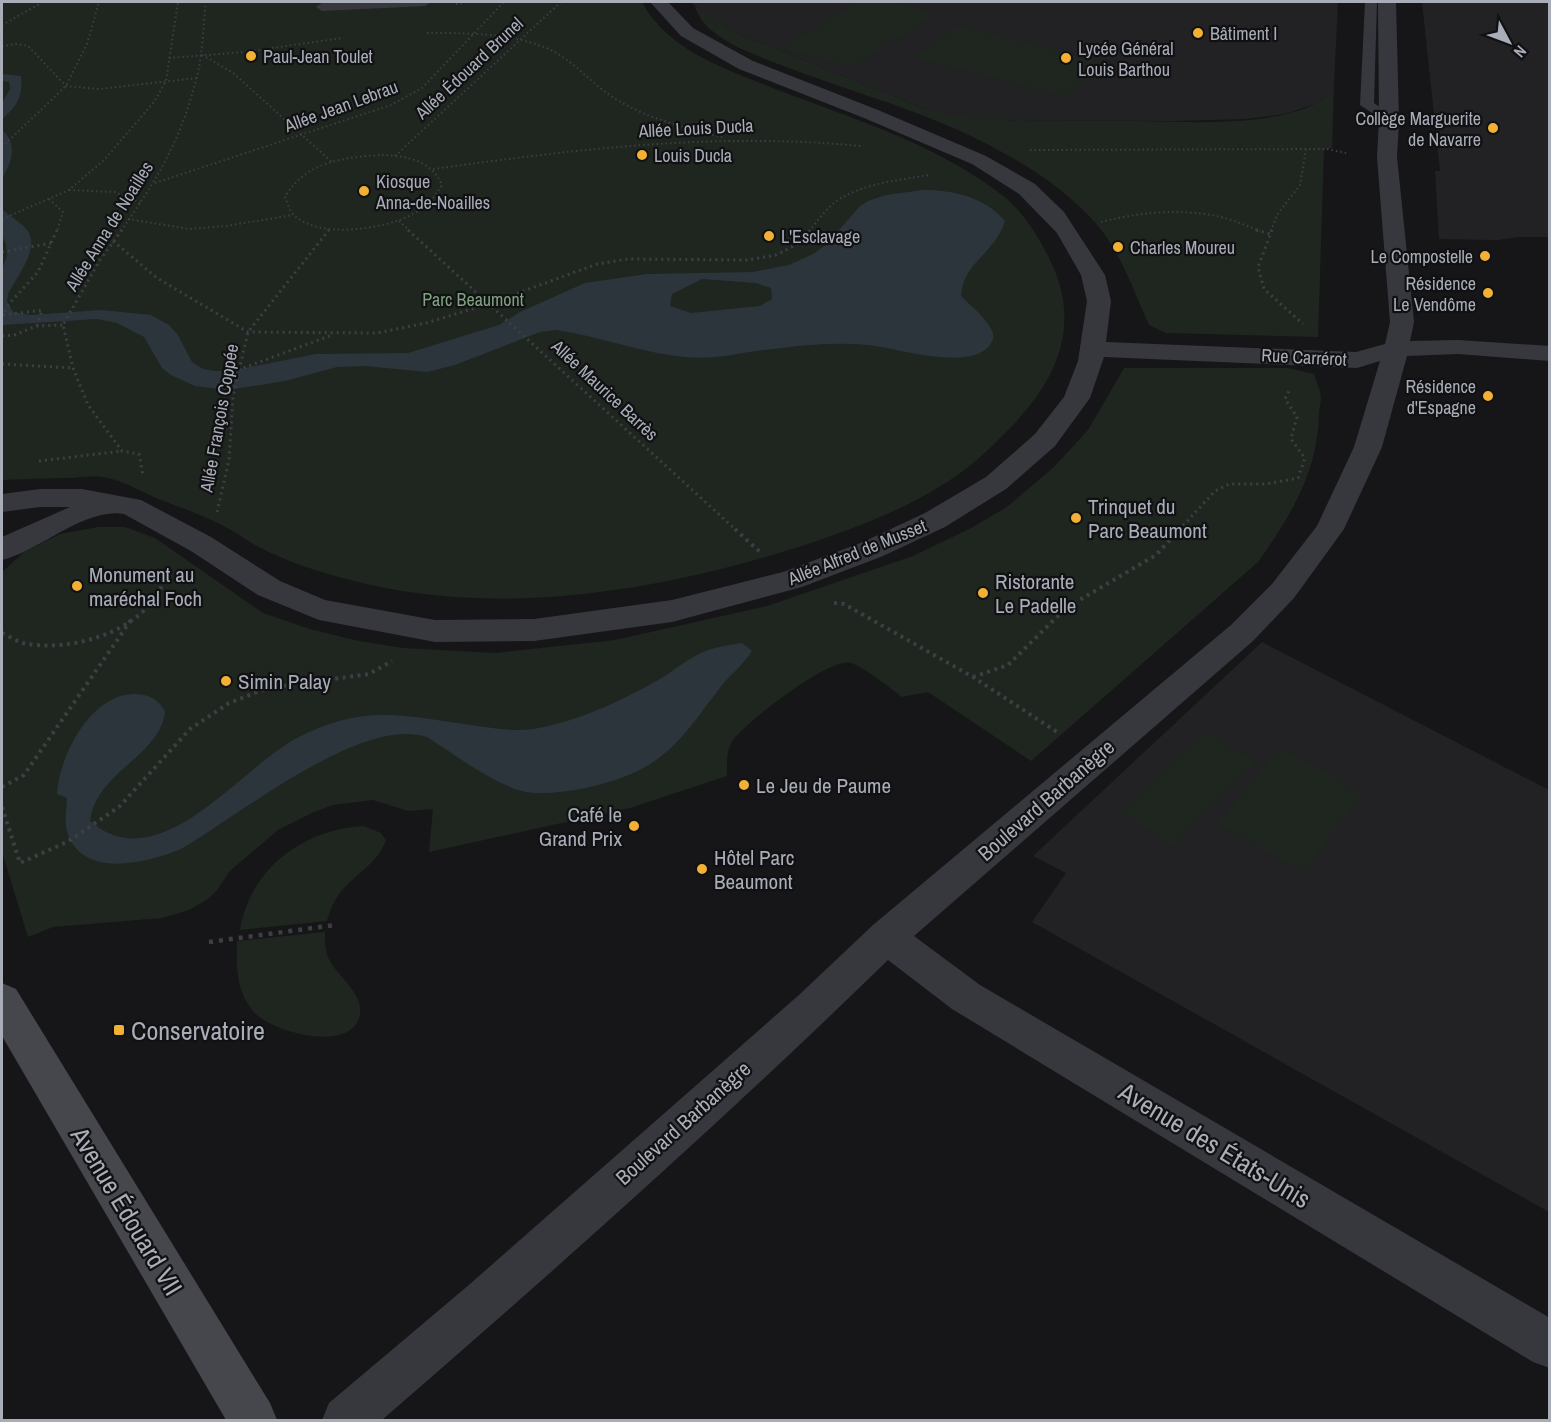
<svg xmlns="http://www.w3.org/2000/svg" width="1551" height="1422" viewBox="0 0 1551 1422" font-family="'Archivo Narrow',sans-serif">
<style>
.built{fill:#222225}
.green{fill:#1e261f}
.water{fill:#2c353c;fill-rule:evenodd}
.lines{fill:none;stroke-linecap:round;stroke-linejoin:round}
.path-far3{stroke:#3d3f44;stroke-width:2;stroke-dasharray:1.5 3;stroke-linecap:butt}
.path-far2{stroke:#3d3f44;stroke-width:3;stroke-dasharray:2 4;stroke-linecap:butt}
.path-far1{stroke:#3d3f44;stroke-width:4;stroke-dasharray:3 4.5;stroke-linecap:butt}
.path{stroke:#3d3f44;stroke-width:4.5;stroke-dasharray:4 6;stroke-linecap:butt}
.service{fill:#37383d;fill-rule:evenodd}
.minor{fill:#37383d;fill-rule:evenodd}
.secondary{fill:#45474d;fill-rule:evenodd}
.poi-dot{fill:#f2b134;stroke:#111113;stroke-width:2}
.labels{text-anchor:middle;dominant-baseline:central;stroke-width:4.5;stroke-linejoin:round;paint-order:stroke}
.far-poi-label{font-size:18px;fill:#a8adb8;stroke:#111113;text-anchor:start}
.far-street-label{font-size:18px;fill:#a8adb8;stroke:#111113}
.far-park-label{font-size:18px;fill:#7fa381;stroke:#111113}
.poi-label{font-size:21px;fill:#a8adb8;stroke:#111113;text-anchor:start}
.street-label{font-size:21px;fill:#a8adb8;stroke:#111113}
.near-poi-label{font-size:26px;fill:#a8adb8;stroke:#111113;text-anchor:start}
.near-street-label{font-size:26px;fill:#a8adb8;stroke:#111113}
</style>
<rect width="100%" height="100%" fill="#161618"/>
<g class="built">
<path d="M691 2H1338L1334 85 1328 95 1315 104 1285 114 1245 119 1175 121 982 120 959 117 928 110 730 30 704 14Z"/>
<path d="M1422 2H1549V237H1519L1497 240 1439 239 1435 171H1440Z"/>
<path d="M1262 642 1549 790V1212L1032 922 1066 873 1033 856Z"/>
</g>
<g class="green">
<path d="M2 2H642C666 47 717 66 763 84 843 116 933 141 1002 195 1022 210 1038 236 1049 258 1083 324 1057 382 1007 431 987 452 965 472 939 487 897 513 849 530 802 546 659 591 497 619 350 580 319 572 288 562 259 547 249 542 239 534 229 529 207 516 180 508 156 498 140 491 124 481 107 478 97 475 83 477 72 478 49 478 25 479 2 480Z"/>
<path d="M859 2H890L936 13 852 68 782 48Z"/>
<path d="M694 6 730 30 928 110 982 120C1034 120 1086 121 1138 121 1188 122 1269 127 1315 104 1323 100 1329 93 1334 85L1332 148 1324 150 1318 337 1166 333 1149 325C1130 283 1119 244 1084 211 1049 176 1003 151 958 130 900 104 837 87 778 64 753 54 721 43 703 22 699 17 697 11 694 6Z"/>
<path d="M959 26 1103 62 1063 96 915 57Z"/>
<path d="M1124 368H1288L1314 374C1316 381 1320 389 1321 396 1321 402 1319 409 1319 415 1317 474 1291 515 1258 562L1031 761 928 692 902 697C890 688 864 667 851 663 831 656 746 722 733 740 726 750 727 764 727 776L630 808 429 852 433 809 408 811 373 800 333 805 314 812 278 830 230 871 217 890 208 899 189 910 162 918 53 927 28 937 2 852V572L24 552 60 534 98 527H125L155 538 263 613 310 629 359 641 403 648 495 653 615 640 767 606 913 556 971 528 1007 507 1054 467 1088 430Z"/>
<path d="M1205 731 1256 763 1173 846 1122 811Z"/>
<path d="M1280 747 1363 794 1303 873 1218 823Z"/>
<path d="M364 826 381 833 386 840C379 861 359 872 345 887 336 896 330 909 327 921L240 930C250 868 304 829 364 826Z"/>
<path d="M325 932C325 939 325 948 327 955 334 975 367 993 359 1018 348 1053 270 1032 253 1011 236 991 236 966 237 941Z"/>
</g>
<g class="water">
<path d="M2 74 21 76C23 96 17 107 2 119V103L10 89 9 82 2 81Z"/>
<path d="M2 130C18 143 12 163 2 178Z"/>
<path d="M923 190C953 190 985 197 1005 221 995 254 963 262 961 296 969 304 997 327 993 339 980 376 894 347 868 345 829 341 788 347 749 352 728 356 707 359 685 357 641 353 599 336 556 330L540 332 455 365 427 372 365 366 337 367 285 381 228 390 195 386 171 375 162 368 144 337 117 323 97 319 2 325V269L7 256 6 244 2 236V209C9 216 21 222 27 230 41 249 16 277 8 294L7 301 13 312 31 315 101 310 151 315 169 325 178 335 192 362 203 369 214 371H230L316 354 408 353 499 325 520 312 585 283 647 274 753 272 789 265 813 254 826 245 860 206 868 201 886 195ZM702 279 756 283 771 288 772 299 760 306 691 313 670 306 672 294Z"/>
<path d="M742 643 752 651C744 664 732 673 722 685 676 746 662 772 581 789 562 792 537 796 518 790 488 780 454 754 427 737 361 715 239 816 181 849 147 863 81 880 67 831 64 819 67 809 67 798L57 794C59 754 95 685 144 695 154 697 161 703 165 712 160 756 96 772 90 821 161 883 243 762 303 735 368 704 404 716 471 725 492 728 513 732 534 729 579 721 621 701 660 679 675 670 687 659 703 652 715 647 729 645 742 643Z"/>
</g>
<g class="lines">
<g class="path-far3">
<path d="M456 4 467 2"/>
<path d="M2 25 43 2"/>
<path d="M427 33C465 33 508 33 544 47 572 58 589 82 614 98 647 119 687 128 725 138"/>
<path d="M2 46 17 44 28 46 66 86 98 89 197 78"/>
<path d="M202 55 232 72 332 162"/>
<path d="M169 58 244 52 342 38"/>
<path d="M2 147 66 86 87 44 99 2"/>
<path d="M1030 150 1327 149 1346 153"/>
<path d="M382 155C407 156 431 160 442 185 434 198 427 207 413 214 386 229 317 240 293 214 289 210 287 202 285 197 305 162 344 157 382 155Z"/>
<path d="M395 156 561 2"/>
<path d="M433 169C580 149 712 132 861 146"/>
<path d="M155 183 391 105 422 88 504 2"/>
<path d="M69 190 114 192 141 203"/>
<path d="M49 199 63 212 57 231"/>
<path d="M2 219 69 190 104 160 154 102 166 81 178 2"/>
<path d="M128 219 189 229 226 226 293 215"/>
<path d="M399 221 410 231"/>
<path d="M1101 222C1140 212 1181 208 1221 217 1234 220 1247 226 1260 231"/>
<path d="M121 231C156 181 181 140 196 80 203 55 203 27 206 2"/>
<path d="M328 231 330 228"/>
<path d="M809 231C818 221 827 207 838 200 865 183 899 180 929 175"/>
<path d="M1271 231 1277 215 1300 185 1306 149"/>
</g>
<g class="path-far2">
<path d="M122 230 100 260 63 325 73 368 88 405 122 451 139 454 143 475"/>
<path d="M408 230 736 530"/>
<path d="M1256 230 1270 234"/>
<path d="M1272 230 1258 267 1264 289 1303 324"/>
<path d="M113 241 157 278 248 332 377 333 426 323 488 304 597 264 628 259 748 260 776 255 798 244 811 230"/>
<path d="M2 252 52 243"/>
<path d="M37 326 42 310 3 315 8 305 38 272 57 230"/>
<path d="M2 336 14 335 37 326 63 325"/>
<path d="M2 364 73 368"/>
<path d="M238 370 332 335"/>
<path d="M39 461 122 451"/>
<path d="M217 512 229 460 233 397 248 332 329 230"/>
<path d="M1179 530 1215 491 1229 484H1266L1298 478 1305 458 1291 439 1297 417 1285 399 1289 391"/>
</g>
<g class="path-far1">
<path d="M735 529 760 552"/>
<path d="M834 603 844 604 973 677 1060 734"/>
<path d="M2 633C9 636 16 641 23 643 69 653 137 633 160 590 163 583 164 574 165 567"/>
<path d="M973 677 1008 665 1066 608 1156 555 1180 529"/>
<path d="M2 787 24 775 131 620"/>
<path d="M2 807 20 863 67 842 119 807 190 729 229 703 268 688 369 674 392 661"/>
</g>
<path class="path" d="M209 942 335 925"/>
<g class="service">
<path d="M358 2H431L425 6 322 11 316 7 322 3Z"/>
<path d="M1365 2H1377L1374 103 1394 117 1396 120 1394 123 1389 124 1360 105Z"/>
</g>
<path class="minor" d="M650 2H668L693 28 753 61 878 110 986 156 1035 184 1064 212 1105 275 1111 301 1106 342 1356 352 1385 344 1390 322 1377 157 1379 120 1378 2H1396L1399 120 1397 157 1414 322 1410 341 1458 340 1550 346V361L1458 354 1407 356 1382 447 1344 529 1294 598 1253 641 914 936 980 985 1550 1318V1368L1533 1362 952 1009 888 960C725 1119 554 1271 382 1420H322L329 1403 470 1284 800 994 873 925 1231 625 1272 584 1317 526 1354 447 1380 361 1357 368 1104 357 1090 398 1055 446 1006 489 945 527 883 556 802 587 672 622 534 641 435 642 319 620 258 595 191 551 124 514C85 507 38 552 2 560V537L70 507H40L2 512V494L40 489H82L141 500 211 537 280 581 325 600 435 620 534 619 672 600 783 572 863 542 925 513 986 477 1035 434 1064 397 1078 361 1087 301 1081 275 1057 233 1019 194 972 164 864 118 739 69 681 36Z"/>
<path class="secondary" d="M2 983 16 989 270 1403 277 1420H226L2 1036Z"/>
</g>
<g class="poi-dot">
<circle cx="1198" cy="33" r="6"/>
<circle cx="251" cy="56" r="6"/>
<circle cx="1066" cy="58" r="6"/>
<circle cx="1493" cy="128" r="6"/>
<circle cx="642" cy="155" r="6"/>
<circle cx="364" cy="191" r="6"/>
<circle cx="769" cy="236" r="6"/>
<circle cx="1118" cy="247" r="6"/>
<circle cx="1485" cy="256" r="6"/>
<circle cx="1488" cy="293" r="6"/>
<circle cx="1488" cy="396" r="6"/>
<circle cx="1076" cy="518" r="6"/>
<circle cx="77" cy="586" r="6"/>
<circle cx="983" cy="593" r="6"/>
<circle cx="226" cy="681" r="6"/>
<circle cx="744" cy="785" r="6"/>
<circle cx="634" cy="826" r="6"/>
<circle cx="702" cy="869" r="6"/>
<rect x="113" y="1024" width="12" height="12" rx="3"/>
</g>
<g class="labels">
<g class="far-poi-label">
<text x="1210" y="33">Bâtiment I</text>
<text x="1078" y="48">Lycée Général<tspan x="1078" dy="21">Louis Barthou</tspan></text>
<text x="263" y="56">Paul-Jean Toulet</text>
<text x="1481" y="118" text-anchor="end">Collège Marguerite<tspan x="1481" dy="21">de Navarre</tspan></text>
<text x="654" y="155">Louis Ducla</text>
<text x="376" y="181">Kiosque<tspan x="376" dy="21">Anna-de-Noailles</tspan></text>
<text x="781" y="236">L'Esclavage</text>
<text x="1130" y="247">Charles Moureu</text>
<text x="1473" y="256" text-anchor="end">Le Compostelle</text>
<text x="1476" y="283" text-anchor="end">Résidence<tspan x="1476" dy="21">Le Vendôme</tspan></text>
<text x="1476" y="386" text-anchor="end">Résidence<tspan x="1476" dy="21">d'Espagne</tspan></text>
</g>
<g class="far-street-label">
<text transform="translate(469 68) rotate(-43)">Allée Édouard Brunel</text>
<text transform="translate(341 106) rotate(-20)">Allée Jean Lebrau</text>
<text transform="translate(696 128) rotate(-3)">Allée Louis Ducla</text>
<text transform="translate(109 226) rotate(-58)">Allée Anna de Noailles</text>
<text transform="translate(1304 357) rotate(3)">Rue Carrérot</text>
<text transform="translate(605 390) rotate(43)">Allée Maurice Barrès</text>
<text transform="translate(219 418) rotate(-80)">Allée François Coppée</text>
<text transform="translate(857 552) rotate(-22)">Allée Alfred de Musset</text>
</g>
<g class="far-park-label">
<text x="473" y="299">Parc Beaumont</text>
</g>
<g class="poi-label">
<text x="1088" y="506">Trinquet du<tspan x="1088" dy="24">Parc Beaumont</tspan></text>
<text x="89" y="574">Monument au<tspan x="89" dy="24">maréchal Foch</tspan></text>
<text x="995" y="581">Ristorante<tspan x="995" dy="24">Le Padelle</tspan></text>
<text x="238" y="681">Simin Palay</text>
<text x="756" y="785">Le Jeu de Paume</text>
<text x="622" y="814" text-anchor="end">Café le<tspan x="622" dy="24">Grand Prix</tspan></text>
<text x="714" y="857">Hôtel Parc<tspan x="714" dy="24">Beaumont</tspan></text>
</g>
<g class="street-label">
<text transform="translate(1046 800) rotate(-41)">Boulevard Barbanègre</text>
<text transform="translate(683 1123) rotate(-42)">Boulevard Barbanègre</text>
</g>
<g class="near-poi-label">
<text x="131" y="1030">Conservatoire</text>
</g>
<g class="near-street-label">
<text transform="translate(1215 1145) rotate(31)">Avenue des États-Unis</text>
<text transform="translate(127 1211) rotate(59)">Avenue Édouard VII</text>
</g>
</g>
<rect width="1551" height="1422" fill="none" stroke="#a8adb8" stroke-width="6"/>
<g transform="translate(1509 42) rotate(131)" stroke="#111113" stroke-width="4.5" paint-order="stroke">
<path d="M0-4.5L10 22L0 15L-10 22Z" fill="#a8adb8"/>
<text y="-9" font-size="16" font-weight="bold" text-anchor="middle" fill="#a8adb8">N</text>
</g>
</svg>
